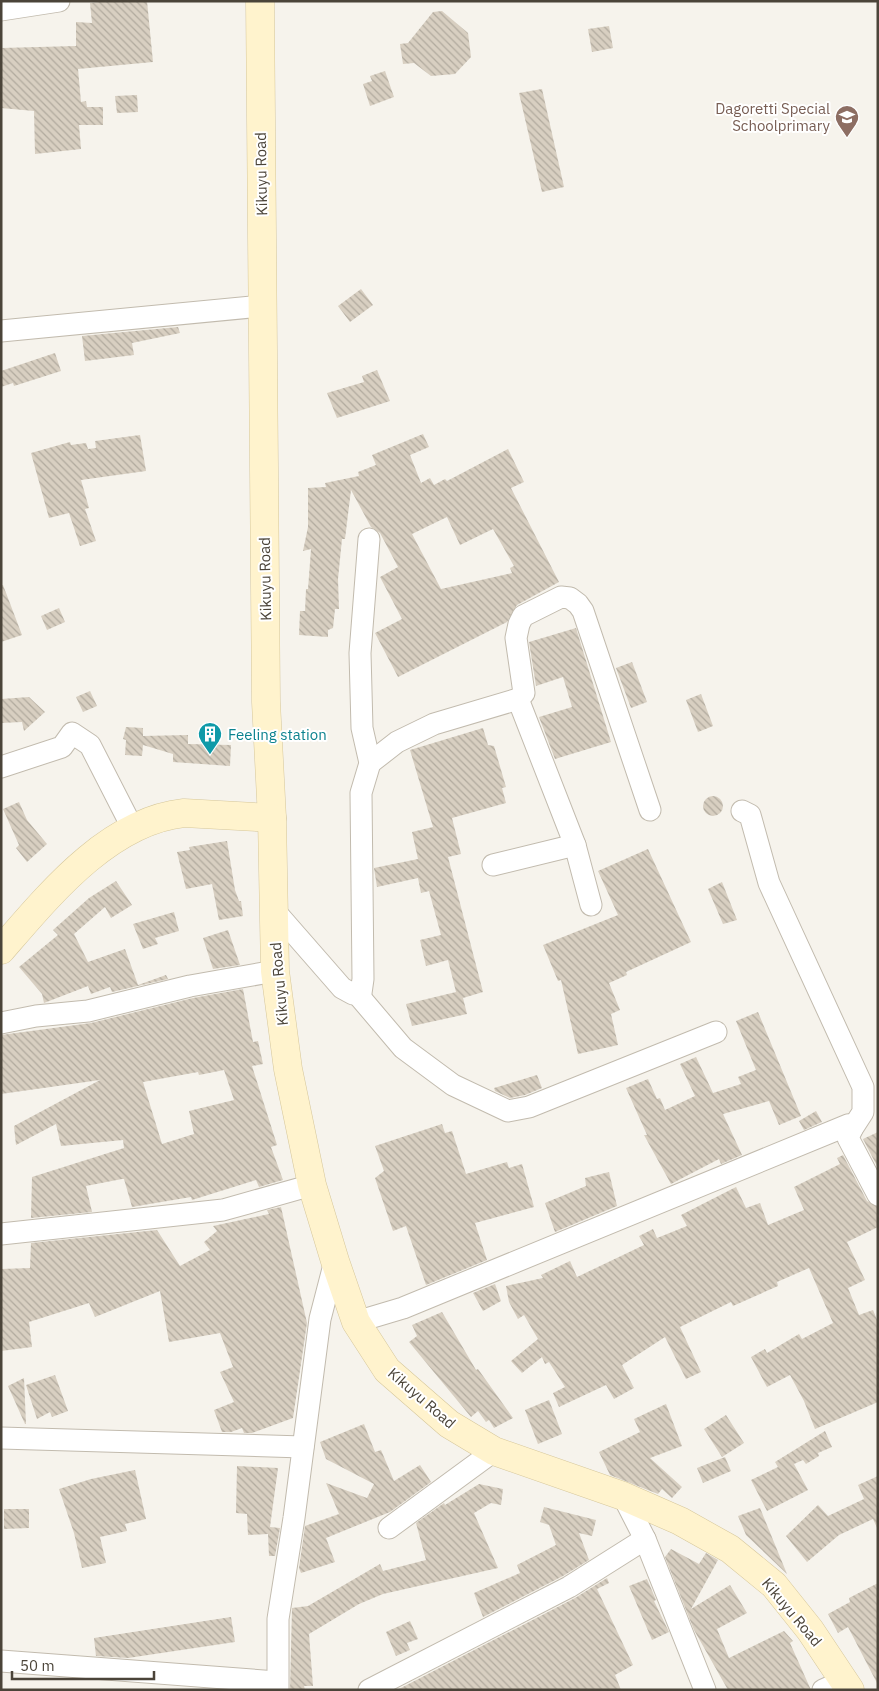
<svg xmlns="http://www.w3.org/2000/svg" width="879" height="1691" viewBox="0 0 879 1691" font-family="'IBM Plex Sans',sans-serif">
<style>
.building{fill:url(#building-back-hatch);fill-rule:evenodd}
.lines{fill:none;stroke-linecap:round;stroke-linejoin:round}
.street-casing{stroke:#c2bbae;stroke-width:23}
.secondary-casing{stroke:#d6c79b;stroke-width:29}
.street{stroke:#fff;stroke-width:21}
.secondary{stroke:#fff3cd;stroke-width:28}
.labels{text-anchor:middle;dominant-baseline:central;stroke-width:4;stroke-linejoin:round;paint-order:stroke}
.education-label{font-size:15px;fill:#785e54;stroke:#fff;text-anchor:end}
.street-label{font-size:15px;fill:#4b4439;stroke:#fff}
.culture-label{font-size:15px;fill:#0d838f;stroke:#fff;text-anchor:start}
</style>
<defs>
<pattern id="building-back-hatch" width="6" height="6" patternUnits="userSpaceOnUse" patternTransform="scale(1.25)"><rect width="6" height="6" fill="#d8cfc1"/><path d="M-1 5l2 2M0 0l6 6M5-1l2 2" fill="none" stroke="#b1aa9e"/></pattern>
</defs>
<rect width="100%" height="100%" fill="#f6f3ec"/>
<g class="building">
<path d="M109 1H147L153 62 78 69 81 102 86 101 87 107H103V125H79L81 149 35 154 34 111 1 108V48L76 46V22L92 23 90 3Z"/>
<path d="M442 11 468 33 471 57 455 74 431 76 414 63 403 64 400 44 408 43 433 12Z"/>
<path d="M609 26 613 48 592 52 588 29Z"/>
<path d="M385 71 394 97 370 106 363 84 372 81 370 76Z"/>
<path d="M542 89 564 187 542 192 519 93Z"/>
<path d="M137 95 138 112 117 113 115 96Z"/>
<path d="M361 289 373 305 350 322 338 306Z"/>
<path d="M178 327 180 333 132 343 134 355 85 361 82 336Z"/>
<path d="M55 353 61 371 14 386 13 383 1 387V371Z"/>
<path d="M377 370 390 401 337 418 327 393 364 382 362 376Z"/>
<path d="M423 434 429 447 410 455 421 483 430 478 434 485 445 479 447 481 508 449 524 482 511 488 559 582 517 605 507 622 398 677 375 633 402 619 380 577 398 567 380 533 371 527 351 490 345 539H342L338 579 339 609H335L333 628 328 630V637L299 635 300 611H305L306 589H308L311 549 303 551 308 527V488L326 487 325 483 359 476 358 472 376 465 372 455ZM447 517 460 545 493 529 514 566 510 568 512 573 441 589 412 534Z"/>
<path d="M140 435 146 471 81 480 89 508 85 509 96 541 80 546 69 513 49 518 31 453 70 442 71 445 86 443 88 449 96 448 95 441Z"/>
<path d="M1 585H3L22 635 1 642Z"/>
<path d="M59 608 65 622 47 630 41 616Z"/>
<path d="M576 628 611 742 555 759 539 717 572 707 563 677 536 686 529 642Z"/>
<path d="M632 662 647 702 631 708 616 668Z"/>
<path d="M90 691 97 706 83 712 76 697Z"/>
<path d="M701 694 713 726 698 732 686 700Z"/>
<path d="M29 697 45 712 24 731 22 722 1 723V699Z"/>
<path d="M126 727 143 728V736L188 735V744L231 745 230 766 173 762V754L143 745 142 756 125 755 126 740 123 739Z"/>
<path d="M483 728 488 745 494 746 506 787 502 788 506 803 452 818 461 854 448 857 483 992 463 998 467 1014 412 1026 406 1004 456 992 448 960 426 966 420 940 441 935 429 891 421 893 418 878 377 887 374 868 418 859 412 832 433 827 410 750Z"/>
<circle cx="713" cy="806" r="10"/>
<path d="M19 802 27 820 47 844 27 862 16 848 19 845 3 809Z"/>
<path d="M227 841 235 890 239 901H241L243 916 219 920 212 884 186 889 177 852 190 850 189 847Z"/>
<path d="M648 849 691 942 626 972 627 975 609 983 620 1010 611 1014 618 1045 578 1054 561 980 558 981 543 945 618 915 598 871Z"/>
<path d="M116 881 132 905 111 918 105 907 74 934 88 962 125 949 138 985 166 975 168 979 112 992 110 987 91 994 88 986 44 1003 42 994 19 967 58 935 53 930 89 898Z"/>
<path d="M722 882 737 920 723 924 708 889Z"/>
<path d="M174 912 179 931 155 938 158 944 143 949 133 924Z"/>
<path d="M228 930 240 965 213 969 203 938Z"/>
<path d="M243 989 253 1042 258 1041 263 1064 252 1066 277 1145 271 1147 283 1180 259 1187 256 1180 192 1200 191 1197 132 1207 124 1179H122L86 1186 92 1212 31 1218 32 1177 124 1148 123 1140 61 1146 56 1124 16 1145 14 1126 100 1080 1 1094V1035L91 1023 193 998ZM224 1070 234 1100 189 1111 194 1134 162 1144 143 1082 198 1072 199 1075Z"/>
<path d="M758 1012 801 1116 779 1125 769 1101 723 1114 742 1155 721 1164 719 1159 671 1184 644 1135H647L626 1088 648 1079 657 1099 660 1098 665 1110 695 1096 680 1064 696 1057 713 1093 741 1084 738 1077 756 1070 736 1021Z"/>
<path d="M537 1075 542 1088 525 1095 510 1098 495 1091 494 1088Z"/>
<path d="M816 1111 822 1122 804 1130 799 1121Z"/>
<path d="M442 1124 445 1133 452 1131 466 1174 507 1162 509 1168 522 1164 534 1207 475 1223 487 1260 426 1285 406 1226 393 1231 375 1178 384 1171 375 1146Z"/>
<path d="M878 1132V1168L863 1139Z"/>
<path d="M843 1155 867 1201 878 1207V1227L847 1242 865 1280 848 1288 859 1315 873 1310 878 1322V1402L815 1429 804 1401 790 1375 767 1387 751 1357 765 1349 767 1353 799 1334 802 1339 833 1323 809 1268 777 1282 778 1286 733 1306 731 1302 680 1327 701 1372 686 1379 665 1337 622 1365 634 1388 614 1399 606 1385 559 1407 553 1393 565 1387 549 1362 545 1364 542 1357 522 1373 511 1361 538 1339 524 1315 518 1319 509 1302 506 1286 543 1278 541 1275 570 1261 577 1277 644 1245 639 1236 653 1229 657 1238 687 1226 681 1215 736 1187 746 1208 760 1203 768 1225 804 1210 794 1187 840 1164 837 1158Z"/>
<path d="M609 1172 617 1206 555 1232 545 1203 586 1186 585 1178Z"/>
<path d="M281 1207 307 1323 293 1418 252 1433H244L242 1428 231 1432H222L214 1410 234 1402 220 1372 233 1367 220 1333 169 1342 160 1291 95 1317 89 1303 29 1322 32 1347 1 1351V1269L30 1268 31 1243 157 1230 180 1266 210 1250 204 1242 217 1231 213 1226 269 1214 267 1210Z"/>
<path d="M495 1284 501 1301 483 1311 473 1293Z"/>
<path d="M442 1312 476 1370 478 1369 513 1418 494 1428 489 1420 486 1422 478 1411 471 1417 409 1342 417 1336 412 1325Z"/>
<path d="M55 1375 68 1411 52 1417 50 1412 37 1419 26 1385Z"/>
<path d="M24 1378 26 1424H25L8 1386Z"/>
<path d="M549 1400 562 1434 538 1444 525 1410Z"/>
<path d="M666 1404 682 1446 650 1458 682 1487 672 1498 662 1489 658 1494 610 1475 599 1452 640 1432 634 1419Z"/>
<path d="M726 1415 744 1443 722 1457 704 1429Z"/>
<path d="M364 1424 375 1452 381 1450 394 1481 420 1465 431 1482 390 1512 326 1538 335 1562 301 1573 299 1568 305 1526 339 1514 326 1483 367 1498 374 1484 326 1459 320 1442Z"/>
<path d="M825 1431 832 1447 818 1453 819 1456 806 1464 803 1460 794 1464 808 1490 767 1511 751 1480 778 1467 775 1462Z"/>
<path d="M725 1457 731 1471 703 1483 697 1468Z"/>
<path d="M237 1466 278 1468 270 1527 280 1528 275 1556H269L268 1534 248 1535 247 1514 236 1513Z"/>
<path d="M135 1470 146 1519 125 1524 127 1531 100 1537 106 1563 82 1568 74 1533 59 1489 91 1479Z"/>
<path d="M878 1476V1530L873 1519 839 1535 807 1562 786 1536 818 1505 828 1516 864 1499 858 1485Z"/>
<path d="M479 1484 503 1489 501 1505 491 1503 474 1513 498 1568 383 1594 359 1604 309 1634 313 1686H304L305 1690H290L292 1608 308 1606 380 1564 383 1571 426 1560 416 1523 444 1503 445 1505Z"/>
<path d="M544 1507 596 1520 592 1536 579 1533 589 1560 563 1576 483 1617 474 1593 520 1573 517 1565 556 1545 549 1525 540 1522Z"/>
<path d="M760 1508 787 1574 746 1535 738 1516Z"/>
<path d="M4 1509H29V1528L4 1529Z"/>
<path d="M671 1549 699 1564 706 1553 718 1560 691 1609 730 1585 747 1613 717 1629 729 1658 784 1631 793 1641 790 1643 811 1690H728L694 1630 665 1557Z"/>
<path d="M607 1578 609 1583 597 1589 633 1665 615 1675 621 1690H397L575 1598Z"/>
<path d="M647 1579 656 1600 654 1601 669 1632 652 1640 629 1586Z"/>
<path d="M878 1583V1685L848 1627 838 1633 828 1614 850 1602 849 1598Z"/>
<path d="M231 1617 235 1642 128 1658 96 1656 94 1638Z"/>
<path d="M410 1621 418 1639 407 1643 410 1650 396 1656 386 1632Z"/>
</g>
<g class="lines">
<g class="street-casing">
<g id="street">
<path d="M1 10 59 1"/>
<path d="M1 331 262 306"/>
<path d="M518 699 575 845 591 905"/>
<path d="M370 763 397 742 434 724 518 699 524 693 516 638 519 624 523 616 561 597 570 598 578 604 583 611 650 810"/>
<path d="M1 767 62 747 72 733 90 745 133 829"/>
<path d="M742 811 750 815 769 883 863 1087V1112L852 1129"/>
<path d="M493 865 575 845"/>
<path d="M273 909 342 988 353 994 361 993 363 979 361 793 370 763 362 728 360 653 369 539"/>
<path d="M358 995 403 1048 453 1085 508 1111 529 1107 716 1032"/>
<path d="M1 1023 36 1016 88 1011 190 986 275 971"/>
<path d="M1 1234 223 1210 312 1185"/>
<path d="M356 1322 403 1308 848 1125 852 1129 848 1138 878 1195"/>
<path d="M1 1438 303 1447"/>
<path d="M623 1496 645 1539 705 1690"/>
<path d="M389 1528 494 1451"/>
<path d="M1 1661 277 1682"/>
<path d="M278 1690V1619L294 1518 320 1319 335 1261"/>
<path d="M369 1690 569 1587 645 1539"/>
<path d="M823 1690 845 1680"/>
</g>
</g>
<g class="secondary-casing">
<g id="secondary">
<path d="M260 1 266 702 272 818 275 971 288 1069 312 1185 335 1261 356 1322 387 1370 449 1424 494 1451 623 1496 680 1521 730 1549 774 1585 810 1630 850 1690"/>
<path d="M1 950C48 896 108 821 184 813L272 818"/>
</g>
</g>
<use href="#street" class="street"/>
<use href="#secondary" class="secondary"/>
</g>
<defs>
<g id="school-pin" transform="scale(1.25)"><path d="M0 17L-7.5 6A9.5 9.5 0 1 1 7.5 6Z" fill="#8d6e63" stroke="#fff"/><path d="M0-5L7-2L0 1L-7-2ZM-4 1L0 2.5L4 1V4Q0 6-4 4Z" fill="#fff"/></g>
<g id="building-pin" transform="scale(1.25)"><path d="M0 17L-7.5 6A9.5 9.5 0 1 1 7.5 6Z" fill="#0f9aa8" stroke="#fff"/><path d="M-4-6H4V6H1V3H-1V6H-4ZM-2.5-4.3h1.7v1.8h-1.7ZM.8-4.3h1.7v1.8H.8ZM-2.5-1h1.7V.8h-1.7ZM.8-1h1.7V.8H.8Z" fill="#fff"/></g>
</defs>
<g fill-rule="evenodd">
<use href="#school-pin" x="847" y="117"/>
<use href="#building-pin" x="210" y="734"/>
</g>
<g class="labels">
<g class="education-label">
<text x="830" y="108">Dagoretti Special<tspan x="830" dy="17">Schoolprimary</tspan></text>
</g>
<g class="street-label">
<text transform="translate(261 174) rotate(-91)">Kikuyu Road</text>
<text transform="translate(265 579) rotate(-91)">Kikuyu Road</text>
<text transform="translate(279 984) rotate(-95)">Kikuyu Road</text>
<text transform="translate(422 1398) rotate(41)">Kikuyu Road</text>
<text transform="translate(792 1612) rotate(50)">Kikuyu Road</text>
</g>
<g class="culture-label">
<text x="228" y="734">Feeling station</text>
</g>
</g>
<rect width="879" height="1691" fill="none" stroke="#4b4439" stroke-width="5"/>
<path d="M12 1671v8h142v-8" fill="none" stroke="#4b4439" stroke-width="2.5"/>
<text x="20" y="1671" font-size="15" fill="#4b4439" stroke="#ffffff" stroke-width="4" paint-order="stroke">50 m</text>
</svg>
